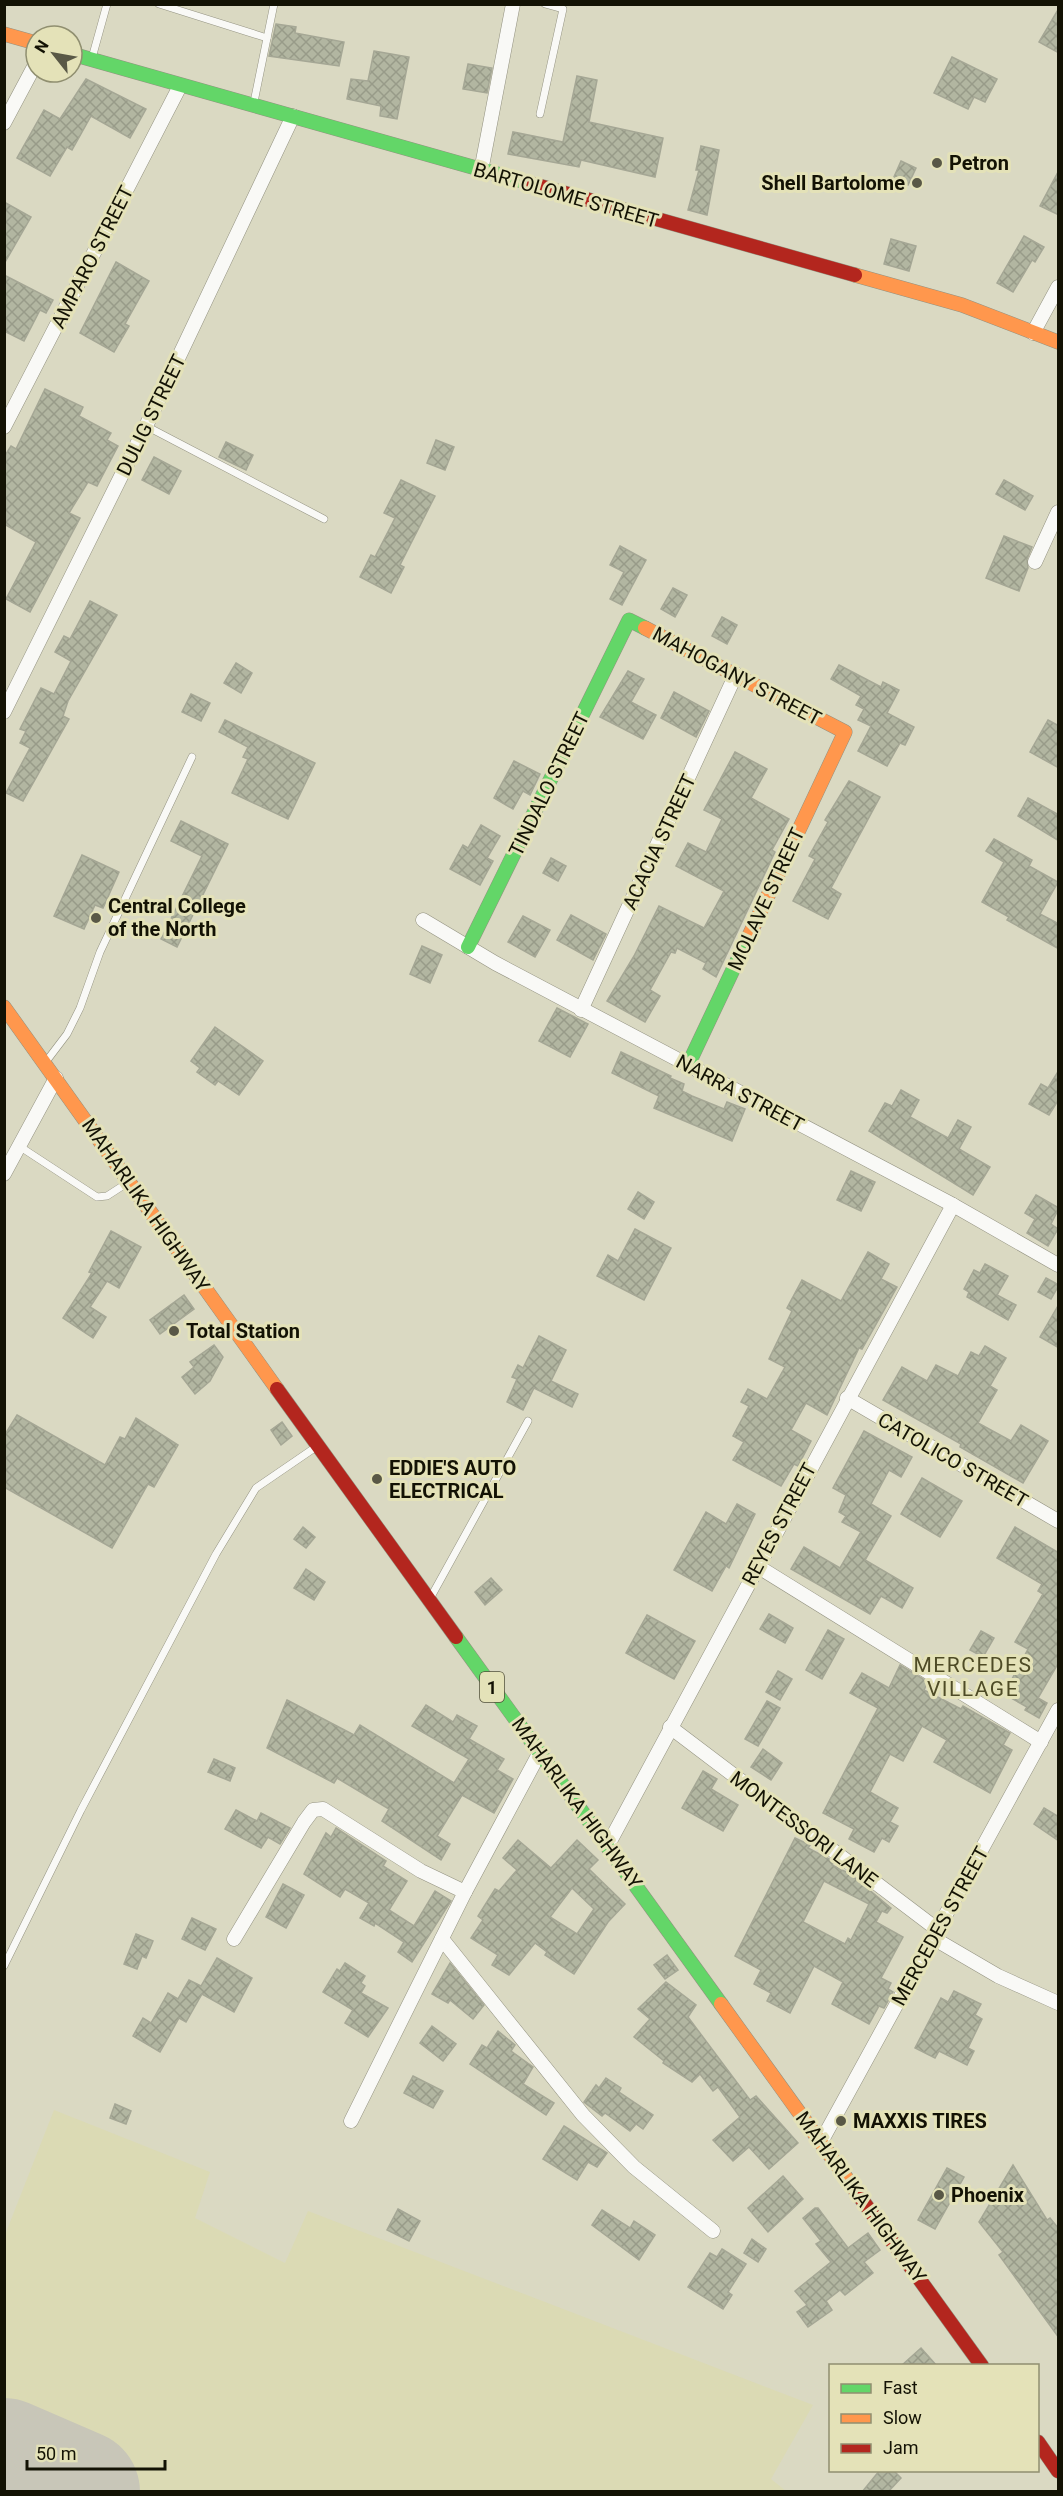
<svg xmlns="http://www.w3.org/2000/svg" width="1063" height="2496" viewBox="0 0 1063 2496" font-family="Roboto,sans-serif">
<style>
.built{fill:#dbdab4}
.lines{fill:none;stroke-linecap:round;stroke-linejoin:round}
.runway{stroke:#c8c6b8;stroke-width:124}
.building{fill:url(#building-cross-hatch);stroke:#a5a795;stroke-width:1.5;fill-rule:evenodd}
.lane-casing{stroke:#939281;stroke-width:8}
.street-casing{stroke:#939281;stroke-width:15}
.fast-casing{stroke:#939281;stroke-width:15}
.slow-casing{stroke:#939281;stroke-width:15}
.jam-casing{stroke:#939281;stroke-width:15}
.lane{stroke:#f9f9f6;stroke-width:7}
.street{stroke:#f9f9f6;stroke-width:14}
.fast{stroke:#63d668;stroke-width:14}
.slow{stroke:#ff974d;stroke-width:14}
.jam{stroke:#b3261e;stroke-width:14}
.poi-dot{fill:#595846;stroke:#e4e2b8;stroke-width:2}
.labels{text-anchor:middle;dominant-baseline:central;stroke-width:6;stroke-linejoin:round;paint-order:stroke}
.shield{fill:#e4e2b8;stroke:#52503a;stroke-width:1.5}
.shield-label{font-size:18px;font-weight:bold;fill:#131204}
.poi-label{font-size:20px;font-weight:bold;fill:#131204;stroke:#e4e2b8;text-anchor:start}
.street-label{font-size:20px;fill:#131204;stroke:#e4e2b8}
.neighbourhood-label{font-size:21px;letter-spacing:1.5px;fill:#4e4b26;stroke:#e4e2b8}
</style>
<defs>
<pattern id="building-cross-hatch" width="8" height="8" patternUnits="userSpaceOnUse" patternTransform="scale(1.5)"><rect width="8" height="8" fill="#b2b6a1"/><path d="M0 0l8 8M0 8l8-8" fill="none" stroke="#989b89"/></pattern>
</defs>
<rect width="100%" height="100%" fill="#dad9c2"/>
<path class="built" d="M54 2110 210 2172 195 2218 285 2263 308 2211 813 2405 771 2479 786 2491H5V2235Z"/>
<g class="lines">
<path class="runway" d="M4 2460 78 2492"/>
</g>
<g class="building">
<path d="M1059 8V53L1039 42Z"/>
<path d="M276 24 296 27 295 33 344 42 339 66 269 56Z"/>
<path d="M374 51 409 57 397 119 380 116 381 106 347 99 351 79 368 81Z"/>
<path d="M952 57 997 79 985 102 974 97 968 109 934 93Z"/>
<path d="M468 64 492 68 487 93 463 89Z"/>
<path d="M577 76 597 80 589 122 663 138 655 177 581 160 579 167 508 154 513 132 563 142Z"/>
<path d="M86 79 146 109 130 138 91 116 72 150 67 147 50 176 17 158 44 110 60 119Z"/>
<path d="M701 146 719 150 707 215 688 210 699 170H696Z"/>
<path d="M901 161 916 168 908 185 893 179Z"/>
<path d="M1059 170V215L1040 206Z"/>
<path d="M4 202 31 217 4 264Z"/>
<path d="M1024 236 1044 247 1035 262 1032 260 1013 292 997 283Z"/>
<path d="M891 239 916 246 909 271 884 264Z"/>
<path d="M116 262 149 281 125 324 129 326 114 352 80 333Z"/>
<path d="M4 275 53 300 46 313 40 310 24 341 4 331Z"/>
<path d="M45 389 83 407 79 416 111 433 107 440 118 446 97 486 88 482 69 513 80 518 30 612 6 599 36 542 4 524V457L11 446 16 449Z"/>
<path d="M436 440 454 447 445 470 427 463Z"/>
<path d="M226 442 253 455 246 470 219 457Z"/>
<path d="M154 457 181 471 169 494 142 480Z"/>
<path d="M401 480 435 496 400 565 404 567 391 593 360 577 371 555 375 557 395 518 384 513Z"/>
<path d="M1004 480 1033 496 1025 510 996 494Z"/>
<path d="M1004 536 1032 547 1027 559 1028 568 1019 591 986 578Z"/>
<path d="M620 546 646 560 622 605 610 599 624 572 610 565Z"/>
<path d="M673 588 687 595 675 617 661 609Z"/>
<path d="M90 601 117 615 68 701 63 716 69 719 23 801 6 793 30 748 20 743 26 731 20 729 41 688 54 694 71 661 55 652 64 636 70 639Z"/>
<path d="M722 617 737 625 727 644 712 636Z"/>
<path d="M236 663 252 673 241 693 224 683Z"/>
<path d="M839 665 881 687 883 682 899 690 887 713 914 727 905 745 900 743 887 766 858 751 871 726 858 720 864 709 856 705 861 696 831 679Z"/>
<path d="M628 671 644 679 631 702 656 715 643 739 600 717Z"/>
<path d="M674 692 709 711 696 737 661 718Z"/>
<path d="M191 694 210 703 201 721 182 712Z"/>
<path d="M225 720 315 763 288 819 232 793 248 759 243 757 248 747 219 732Z"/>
<path d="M1048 720 1059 726V768L1030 752Z"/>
<path d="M735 752 767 769 751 798 789 819 772 850 775 852 716 977 703 969 706 963 677 948 675 953 671 952 650 990 660 996 645 1022 607 1001 634 956 659 906 704 928 724 891 676 866 688 843 706 852 722 819 704 810Z"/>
<path d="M514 761 540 774 530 795 523 791 513 809 494 798Z"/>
<path d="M849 781 880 797 831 888 841 894 828 919 793 901 815 859 809 856 828 822 825 820Z"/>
<path d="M1028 798 1059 815V841L1018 816Z"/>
<path d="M181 821 228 844 177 947 161 939 202 856 171 841Z"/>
<path d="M481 825 500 836 487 858 493 861 480 885 450 869 463 845 468 848Z"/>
<path d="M994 839 1032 860 1029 866 1058 882 1040 914 1059 924V949L1007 920 1009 917 982 902 1004 862 986 851Z"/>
<path d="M82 855 119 872 103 908 95 905 84 929 54 916Z"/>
<path d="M551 858 566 866 558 881 543 873Z"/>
<path d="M571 915 606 934 593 960 557 940Z"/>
<path d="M523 916 550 930 535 957 508 942Z"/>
<path d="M422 946 442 955 430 983 410 974Z"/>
<path d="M557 1008 588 1024 570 1057 539 1041Z"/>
<path d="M215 1027 263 1061 239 1095 218 1081 215 1085 197 1072 200 1068 191 1061Z"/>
<path d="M621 1052 671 1076 670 1078 684 1084 682 1091 692 1096 724 1109 727 1102 745 1109 732 1141 654 1108 659 1096 612 1073Z"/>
<path d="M1059 1070V1099L1049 1115 1029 1104 1041 1084 1048 1088Z"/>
<path d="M901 1090 919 1100 910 1117 948 1138 958 1120 971 1127 959 1149 990 1167 973 1195 869 1131 885 1103 892 1106Z"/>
<path d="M851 1171 875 1182 861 1211 837 1200Z"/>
<path d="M638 1192 654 1202 644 1219 628 1209Z"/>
<path d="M1036 1195 1059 1208 1051 1224 1058 1229 1048 1246 1027 1233 1035 1219 1025 1213Z"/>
<path d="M635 1229 671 1248 644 1300 597 1276 608 1255 618 1261Z"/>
<path d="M111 1231 141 1247 119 1288 107 1281 90 1307 106 1317 93 1338 63 1318 92 1273 89 1272Z"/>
<path d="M868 1252 889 1264 881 1279 897 1287 862 1349 859 1348 827 1415 806 1403 791 1430 811 1441 798 1466 794 1464 781 1486 733 1460 744 1442 733 1436 749 1406 741 1402 748 1389 767 1399 785 1367 769 1359 792 1311 787 1308 802 1280 841 1301Z"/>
<path d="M985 1264 1008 1276 997 1295 1016 1305 1008 1320 967 1297 969 1292 964 1289 974 1270 980 1273Z"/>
<path d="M1046 1278 1059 1285 1051 1299 1038 1292Z"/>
<path d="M184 1295 194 1309 160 1334 150 1320Z"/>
<path d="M1059 1304V1348L1040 1337Z"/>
<path d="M539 1336 566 1350 551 1381 578 1394 572 1407 534 1388 523 1410 507 1402 517 1379 512 1377 518 1365 523 1368Z"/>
<path d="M214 1345 223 1357 210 1381 195 1394 182 1377 194 1367 190 1362Z"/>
<path d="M985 1346 1006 1358 990 1386 997 1390 978 1423 1011 1441 1021 1425 1048 1441 1023 1483 960 1447 961 1444 883 1400 902 1367 927 1381 936 1365 958 1376 971 1352 979 1356Z"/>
<path d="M17 1415 105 1465 120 1437 125 1439 136 1418 178 1445 154 1487 148 1484 112 1548 4 1487V1436Z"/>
<path d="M282 1422 292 1436 281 1445 271 1430Z"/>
<path d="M864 1431 912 1457 901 1477 889 1470 871 1504 891 1516 865 1560 913 1588 902 1608 881 1596 870 1614 791 1569 804 1547 840 1568 861 1532 842 1522 846 1516 839 1512 846 1495 833 1488Z"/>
<path d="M922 1478 962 1501 940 1537 901 1514Z"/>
<path d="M737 1504 755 1514 729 1568 726 1566 712 1591 674 1570 706 1512 726 1524Z"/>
<path d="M303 1527 315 1537 306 1548 294 1539Z"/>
<path d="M1015 1527 1059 1553V1662L1038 1698 1047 1703 1039 1718 1025 1710 1027 1707 1004 1694 1028 1649 1015 1642 1043 1594 1038 1591 1042 1584 997 1558Z"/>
<path d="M306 1569 325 1582 314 1600 294 1588Z"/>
<path d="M491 1578 502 1590 485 1605 475 1592Z"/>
<path d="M769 1614 793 1628 785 1643 760 1629Z"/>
<path d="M647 1615 695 1641 674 1679 626 1653Z"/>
<path d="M828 1630 844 1639 822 1679 806 1670Z"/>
<path d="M981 1631 994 1638 983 1657 970 1650Z"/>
<path d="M900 1665 928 1682 924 1690 961 1709 963 1706 1010 1733 1003 1745 1012 1750 990 1793 934 1762 947 1740 922 1726 903 1761 890 1754 870 1792 898 1808 890 1822 898 1826 889 1842 882 1838 874 1852 849 1839 854 1829 823 1813 878 1708 850 1693 862 1673 889 1688Z"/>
<path d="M778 1671 792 1679 780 1700 766 1692Z"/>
<path d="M287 1700 354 1735 360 1725 454 1783 469 1759 412 1726 426 1705 453 1722 457 1715 477 1726 469 1739 504 1759 497 1770 513 1779 494 1813 462 1795 437 1836 450 1844 441 1860 382 1821 389 1809 337 1778 334 1783 267 1748Z"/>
<path d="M767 1701 780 1708 758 1746 745 1739Z"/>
<path d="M763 1749 782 1763 771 1780 751 1767Z"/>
<path d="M214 1759 235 1768 230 1781 208 1772Z"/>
<path d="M703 1771 717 1779 711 1789 738 1805 723 1831 682 1808Z"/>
<path d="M1044 1808 1059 1817V1841L1034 1824Z"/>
<path d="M236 1810 257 1821 261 1813 290 1828 280 1844 268 1837 261 1848 225 1829Z"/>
<path d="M336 1828 386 1861 383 1866 407 1881 389 1910 414 1926 435 1891 451 1901 412 1962 398 1952 404 1942 375 1923 374 1926 360 1918 369 1903 345 1889 340 1897 304 1874 326 1833 331 1837Z"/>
<path d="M795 1838 810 1845 808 1848 831 1860 834 1862 832 1865 850 1874 891 1908 887 1913 882 1911 876 1922 903 1937 881 1978 891 1983 888 1989 893 1992 884 2008 879 2006 869 2024 832 2004 843 1982 814 1966 790 2013 767 2001 771 1993 754 1984 761 1970 735 1956ZM824 1881 869 1904 851 1940 848 1938 845 1944 803 1922Z"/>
<path d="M518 1840 551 1868 577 1840 598 1860 589 1869 625 1904 608 1922 574 1974 545 1955 547 1952 535 1943 509 1975 492 1965 498 1955 471 1938 483 1920 478 1916 495 1889 499 1891 517 1870 503 1858ZM572 1888 594 1909 577 1934 550 1917Z"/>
<path d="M283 1884 304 1895 286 1928 266 1917Z"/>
<path d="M192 1918 216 1929 205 1950 182 1939Z"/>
<path d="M136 1934 153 1941 146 1958 142 1956 137 1969 124 1964Z"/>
<path d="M667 1955 678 1970 665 1979 654 1965Z"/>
<path d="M217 1958 252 1978 234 2012 202 1994 186 2022 179 2018 160 2052 133 2036 143 2018 151 2023 168 1993 178 1999 189 1980 201 1986Z"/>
<path d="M345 1963 365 1976 361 1983 365 1986 361 1993 388 2008 368 2037 345 2023 353 2010 323 1992 337 1969 340 1971Z"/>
<path d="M450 1963 484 2005 473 2019 450 2000 448 2003 432 1994Z"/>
<path d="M666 1982 696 2005 688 2017 750 2100 756 2096 798 2143 769 2169 749 2147 733 2161 713 2140 740 2117 718 2087 713 2091 700 2074 692 2082 663 2063 664 2061 634 2037 650 2019 638 2009Z"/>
<path d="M954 1991 981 2004 975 2015 982 2019 968 2048 974 2051 967 2065 939 2051 935 2058 915 2048 941 1998 948 2002Z"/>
<path d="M432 2026 456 2044 443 2061 420 2043Z"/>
<path d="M498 2031 515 2045 511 2051 533 2067 523 2084 554 2103 546 2115 470 2064 482 2045 487 2048Z"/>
<path d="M413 2076 443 2091 433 2108 404 2093Z"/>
<path d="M606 2078 621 2088 619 2092 653 2115 643 2129 636 2124 630 2131 605 2113 602 2116 584 2102 596 2085 599 2088Z"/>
<path d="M115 2104 131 2111 126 2124 110 2118Z"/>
<path d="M564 2126 607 2153 597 2167 588 2162 577 2180 543 2159Z"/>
<path d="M1013 2165 1047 2220 1050 2218 1059 2229V2338L999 2255 1003 2252 979 2222Z"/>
<path d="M947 2168 964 2177 935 2229 918 2220Z"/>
<path d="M783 2176 803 2199 768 2232 748 2208Z"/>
<path d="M815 2208H818L848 2248 868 2233 880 2250 864 2262 873 2273 845 2295 840 2290 826 2301 832 2310 808 2327 797 2312 807 2305 795 2291 831 2262 816 2244 821 2241 803 2218Z"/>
<path d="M398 2209 420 2221 409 2241 387 2230Z"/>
<path d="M602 2210 630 2228 634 2221 655 2235 639 2260 592 2225Z"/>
<path d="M752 2239 766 2249 758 2262 744 2253Z"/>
<path d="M722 2249 746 2264 728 2292 732 2295 723 2309 688 2287 710 2253 717 2257Z"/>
<path d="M921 2348 937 2366H901Z"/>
<path d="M880 2470H893L901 2478 888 2492H862Z"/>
</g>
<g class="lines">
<g class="lane-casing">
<g id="lane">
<path d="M159 4 267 38"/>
<path d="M92 58 107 4"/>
<path d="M254 102 274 4"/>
<path d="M540 114 563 9 545 4"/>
<path d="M146 426 324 519"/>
<path d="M48 1059 67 1034 80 1008 100 952 192 757"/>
<path d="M19 1146 97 1197 107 1196 124 1185"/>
<path d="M432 1595 528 1421"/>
<path d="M4 1966 81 1810 216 1554 256 1488 313 1449"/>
</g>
</g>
<g class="street-casing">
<g id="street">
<path d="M4 123 36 63"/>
<path d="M481 171 513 4"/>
<path d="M1033 333 1058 287"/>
<path d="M4 427 180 86"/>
<path d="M1035 562 1058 512"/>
<path d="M4 712 146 426 293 116"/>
<path d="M423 920 495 963 953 1205 1058 1265"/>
<path d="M581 1010 736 674"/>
<path d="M4 1174 56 1078"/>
<path d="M847 1398 1058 1521"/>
<path d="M757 1566 1041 1742"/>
<path d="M670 1727 938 1930"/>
<path d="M608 1845 953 1205"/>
<path d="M933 1938 998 1976 1058 2003"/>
<path d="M234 1939 304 1822 313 1810 323 1809 421 1871 465 1892"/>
<path d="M442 1939 583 2115 634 2167 713 2231"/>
<path d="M351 2121 465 1892 540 1752"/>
<path d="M821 2142 1058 1710"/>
</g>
</g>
<g class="fast-casing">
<g id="fast">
<path d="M72 54 529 183"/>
<path d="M468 947 629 620 645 628"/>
<path d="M688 1065 748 938"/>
<path d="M456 1637 721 2004"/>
</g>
</g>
<g class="slow-casing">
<g id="slow">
<path d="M4 34 36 43"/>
<path d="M855 275 962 305 1058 342"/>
<path d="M645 628 845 732 748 938"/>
<path d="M4 1007 277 1389"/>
<path d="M721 2004 855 2190"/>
</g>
</g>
<g class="jam-casing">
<g id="jam">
<path d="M529 183 855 275"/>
<path d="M277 1389 456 1637"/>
<path d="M855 2190 982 2366"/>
<path d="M1038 2442 1058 2471"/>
</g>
</g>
<use href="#lane" class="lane"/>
<use href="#street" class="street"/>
<use href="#fast" class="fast"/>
<use href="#slow" class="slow"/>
<use href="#jam" class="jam"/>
</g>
<g class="poi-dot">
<circle cx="937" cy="163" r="6"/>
<circle cx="917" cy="183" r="6"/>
<circle cx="96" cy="918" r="6"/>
<circle cx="174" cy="1331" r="6"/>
<circle cx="377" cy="1479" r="6"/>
<circle cx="841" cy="2121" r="6"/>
<circle cx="939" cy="2195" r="6"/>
</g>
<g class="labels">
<rect class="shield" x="480" y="1672" width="24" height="30" rx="4.5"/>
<g class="shield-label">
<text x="492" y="1687">1</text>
</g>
<g class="poi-label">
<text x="949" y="163">Petron</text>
<text x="905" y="183" text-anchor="end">Shell Bartolome</text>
<text x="108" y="906">Central College<tspan x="108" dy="23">of the North</tspan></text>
<text x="186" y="1331">Total Station</text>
<text x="389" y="1468">EDDIE'S AUTO<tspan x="389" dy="23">ELECTRICAL</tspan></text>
<text x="853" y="2121">MAXXIS TIRES</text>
<text x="951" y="2195">Phoenix</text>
</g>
<g class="street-label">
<text transform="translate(566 195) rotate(16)">BARTOLOME STREET</text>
<text transform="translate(92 257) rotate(-63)">AMPARO STREET</text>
<text transform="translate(151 415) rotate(-64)">DULIG STREET</text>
<text transform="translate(737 676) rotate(28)">MAHOGANY STREET</text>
<text transform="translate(549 784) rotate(-64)">TINDALO STREET</text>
<text transform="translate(659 842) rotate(-65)">ACACIA STREET</text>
<text transform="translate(766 899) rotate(-65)">MOLAVE STREET</text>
<text transform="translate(740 1093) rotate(28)">NARRA STREET</text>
<text transform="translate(146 1205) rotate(55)">MAHARLIKA HIGHWAY</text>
<text transform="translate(953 1460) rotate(30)">CATOLICO STREET</text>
<text transform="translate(779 1524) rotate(-62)">REYES STREET</text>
<text transform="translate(577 1803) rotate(54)">MAHARLIKA HIGHWAY</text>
<text transform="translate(804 1829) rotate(37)">MONTESSORI LANE</text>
<text transform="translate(940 1926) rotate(-61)">MERCEDES STREET</text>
<text transform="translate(861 2197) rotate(54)">MAHARLIKA HIGHWAY</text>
</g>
<g class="neighbourhood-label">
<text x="973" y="1665">MERCEDES<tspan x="973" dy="24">VILLAGE</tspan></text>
</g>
</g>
<rect width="1063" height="2496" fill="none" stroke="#131204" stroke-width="12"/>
<rect x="829" y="2364" width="210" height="108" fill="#e4e2b8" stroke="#908f70" stroke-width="1.5"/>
<rect x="841" y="2384" width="30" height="9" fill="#63d668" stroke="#908f70" stroke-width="1.5"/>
<text x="883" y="2394" font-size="18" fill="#131204">Fast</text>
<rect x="841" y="2414" width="30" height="9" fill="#ff974d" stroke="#908f70" stroke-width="1.5"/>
<text x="883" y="2424" font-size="18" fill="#131204">Slow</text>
<rect x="841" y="2444" width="30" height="9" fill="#b3261e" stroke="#908f70" stroke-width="1.5"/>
<text x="883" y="2454" font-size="18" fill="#131204">Jam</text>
<g transform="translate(54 54) rotate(301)"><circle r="28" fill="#e4e2b8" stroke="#908f70" stroke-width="1.5"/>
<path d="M0-4.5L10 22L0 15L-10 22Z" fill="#595846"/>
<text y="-9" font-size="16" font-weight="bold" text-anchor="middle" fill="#131204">N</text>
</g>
<path d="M27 2460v9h138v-9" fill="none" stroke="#131204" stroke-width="3"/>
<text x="36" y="2460" font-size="18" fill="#131204" stroke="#e4e2b8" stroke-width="4.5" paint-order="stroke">50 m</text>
</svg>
